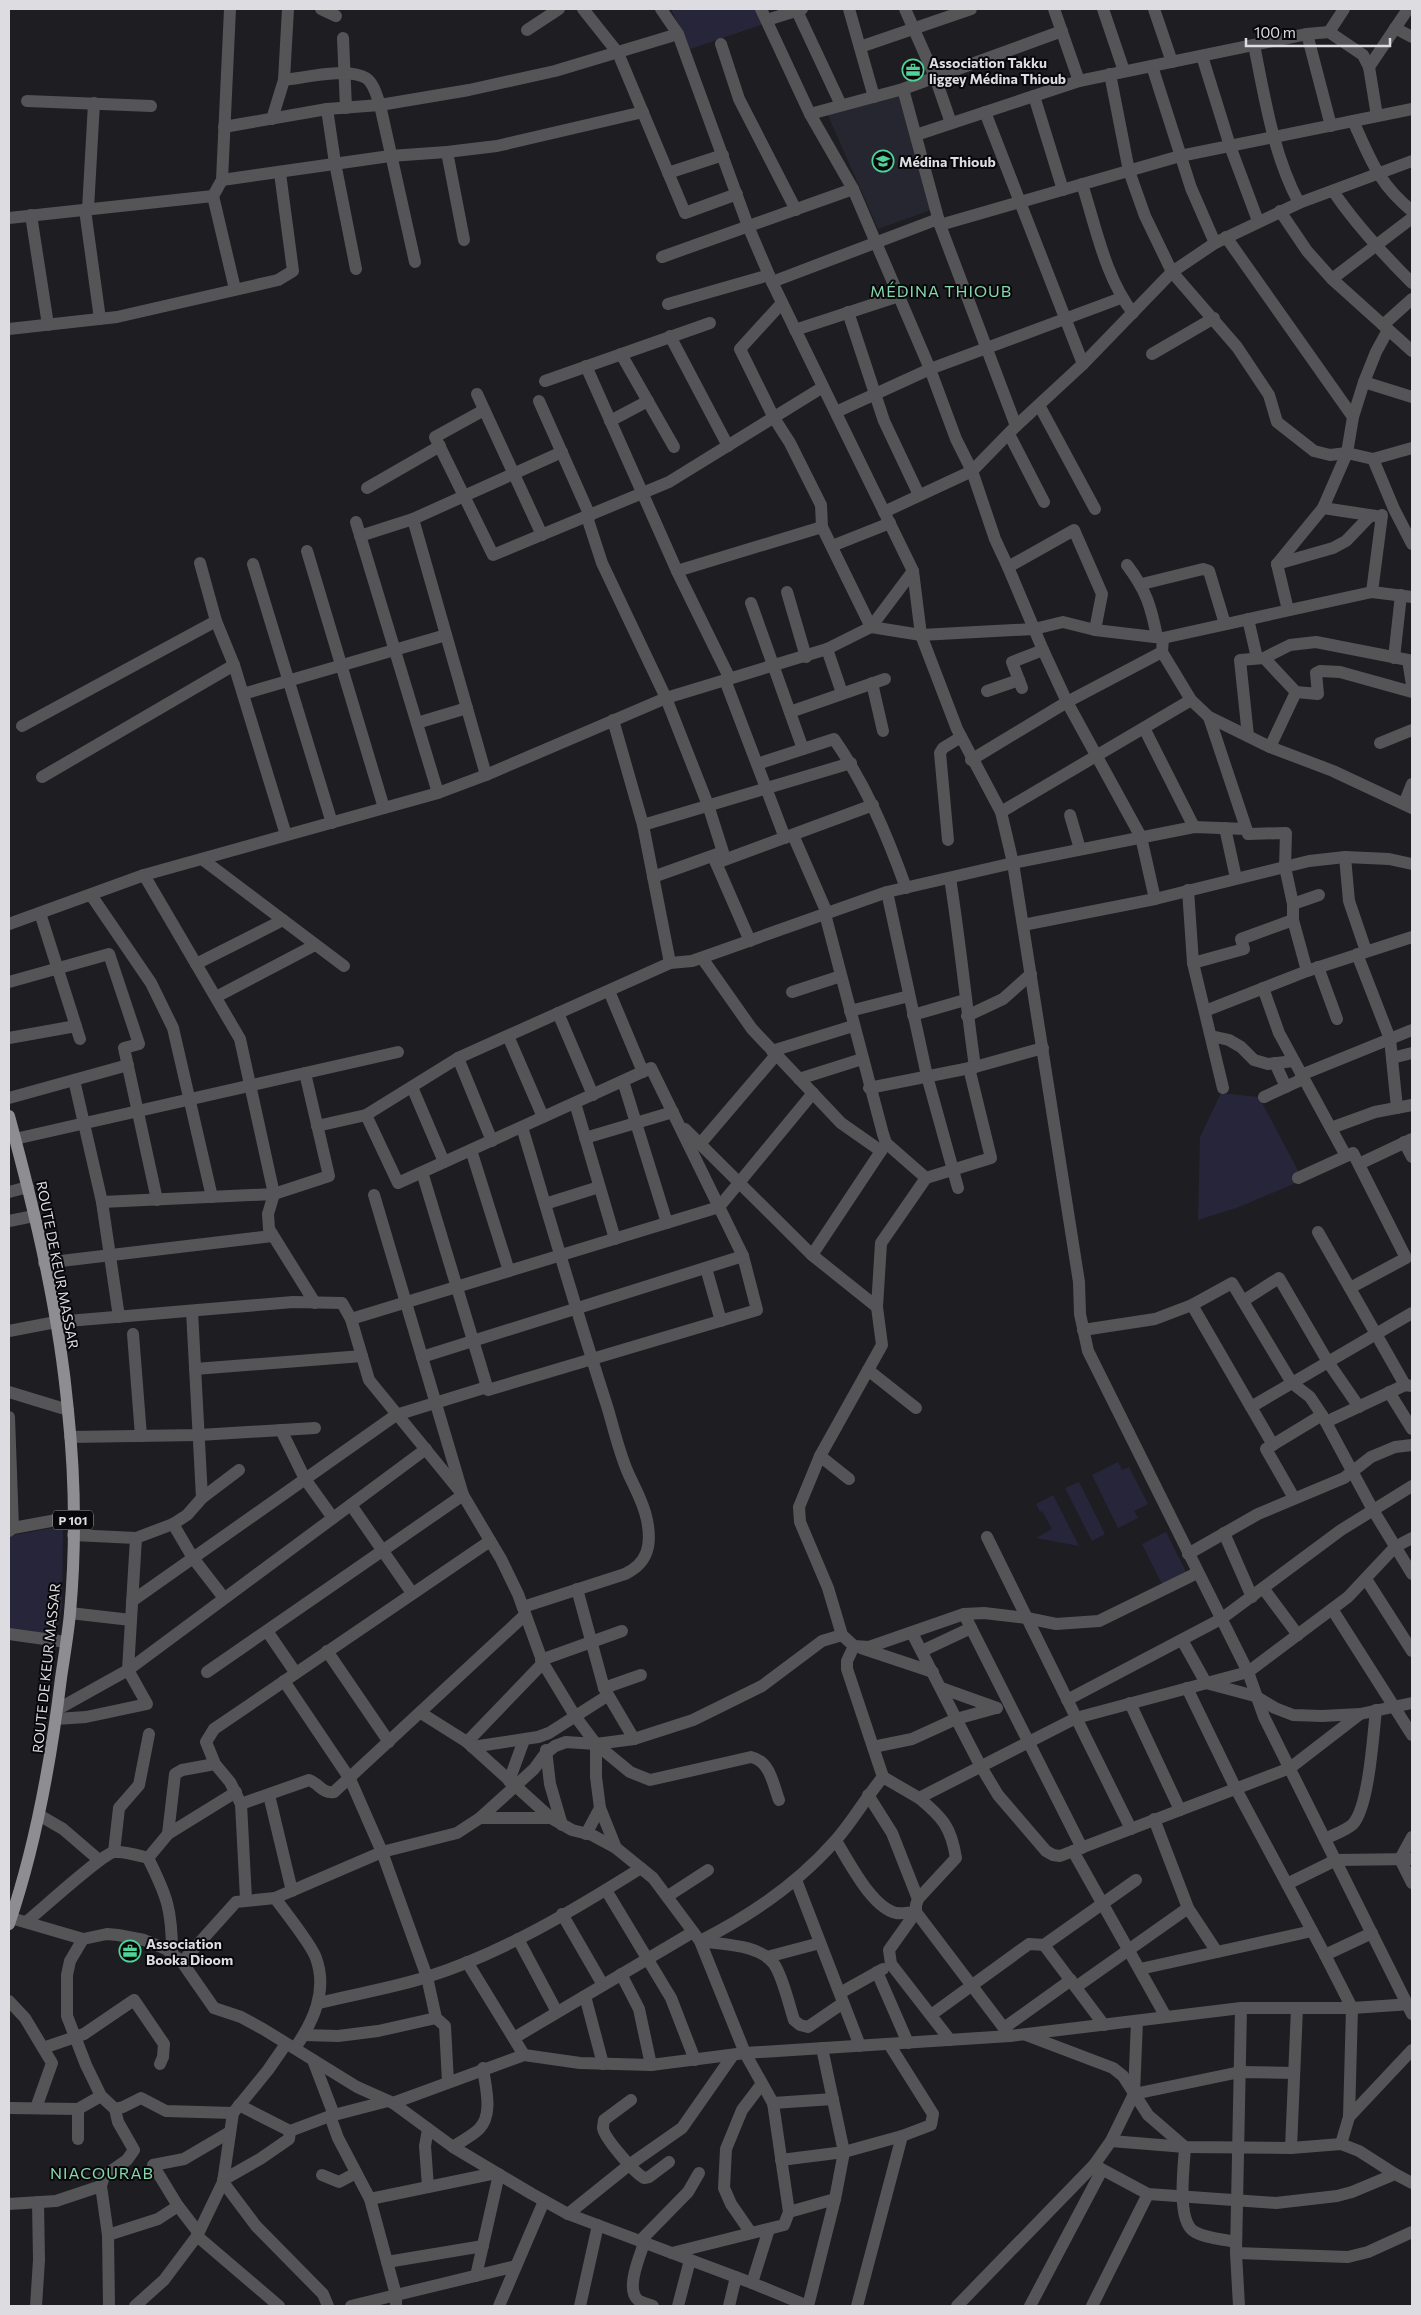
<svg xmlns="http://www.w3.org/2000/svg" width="1421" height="2315" viewBox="0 0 1421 2315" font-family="Commissioner,sans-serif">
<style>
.built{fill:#262630}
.green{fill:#27253a}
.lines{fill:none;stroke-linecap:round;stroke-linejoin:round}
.minor{stroke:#555558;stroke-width:12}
.major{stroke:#8d8d92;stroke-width:12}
.labels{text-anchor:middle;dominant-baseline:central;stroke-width:4;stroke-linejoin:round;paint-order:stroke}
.shield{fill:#08080a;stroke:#9d9da0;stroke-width:1}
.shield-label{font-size:12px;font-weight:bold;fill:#dddde1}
.poi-label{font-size:14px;font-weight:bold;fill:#dddde1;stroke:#08080a;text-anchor:start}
.street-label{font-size:14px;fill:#dddde1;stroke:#08080a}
.quarter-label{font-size:16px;letter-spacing:1px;fill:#86d7ae;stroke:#08080a}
</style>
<rect width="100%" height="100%" fill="#1d1d22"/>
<path class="built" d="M898 93 931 210 878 229 827 113Z"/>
<g class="green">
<path d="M671 9H757L764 24 690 49Z"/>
<path d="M1221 1093 1259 1097 1300 1174 1296 1183 1239 1207 1198 1220 1200 1137Z"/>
<path d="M1118 1462 1122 1470 1129 1467 1148 1504 1134 1511 1138 1518 1118 1528 1092 1475Z"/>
<path d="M1079 1482 1105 1534 1092 1541 1065 1488Z"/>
<path d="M1053 1495 1079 1546 1036 1538 1052 1529 1042 1511 1040 1512 1036 1504Z"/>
<path d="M63 1526 62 1606 56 1637 9 1630V1536Z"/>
<path d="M1166 1532 1186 1572 1162 1584 1142 1544Z"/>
</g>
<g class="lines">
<g class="minor">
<path d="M230 9 222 180 213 196 235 289"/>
<path d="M321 9 336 16"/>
<path d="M583 9 618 53 685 213 737 194"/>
<path d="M661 9 678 34 748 226 772 282 913 571 921 635 957 729 1001 812 1013 863 1079 1282 1080 1314 1088 1351 1248 1672 1264 1717 1412 2014"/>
<path d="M761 9 810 114 853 189 930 369 956 439 972 471 995 539 1008 567 1043 650 1067 702 1141 837 1155 899"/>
<path d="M796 9 841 105"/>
<path d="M849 9 874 97"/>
<path d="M905 9 935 77 951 123"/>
<path d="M1054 9 1079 81"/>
<path d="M1103 9 1124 71"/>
<path d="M1154 9 1172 62"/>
<path d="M767 20 802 9"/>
<path d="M1395 28 1412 37"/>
<path d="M527 30 559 9"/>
<path d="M1329 32 1344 9"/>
<path d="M1307 34 1331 126"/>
<path d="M343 38 346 108"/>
<path d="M721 44 739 99 796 210"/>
<path d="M1254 45C1265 99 1273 154 1299 203"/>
<path d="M860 47 971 9"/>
<path d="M1202 56 1230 146 1258 221"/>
<path d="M1152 66 1191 188 1215 243"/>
<path d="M1369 67 1408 9"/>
<path d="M1110 74 1129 171 1145 216 1172 272 1237 347 1269 395 1277 422 1314 451 1330 455 1347 453 1373 459 1412 448"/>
<path d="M284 80C304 78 348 67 366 78 374 83 377 97 380 105L415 262"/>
<path d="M903 89 940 225 1016 426"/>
<path d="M1034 96 1063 190"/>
<path d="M27 101 151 106"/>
<path d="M327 109 335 163 356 269"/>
<path d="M985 112 1083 364"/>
<path d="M810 114 903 89 1062 31"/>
<path d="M272 119 284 80 288 9"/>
<path d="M1353 121C1371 160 1378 183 1412 211"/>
<path d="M224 127 327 109 380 105 469 90 555 71 678 34"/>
<path d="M916 135 1079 81 1307 34 1329 32 1363 55 1369 67 1377 116"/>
<path d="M447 152 464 240"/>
<path d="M668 173 723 155"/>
<path d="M222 180 390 156 447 152 497 146 643 112"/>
<path d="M1082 184C1096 227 1105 277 1133 313"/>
<path d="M1333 191C1356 225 1383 254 1412 283"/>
<path d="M88 209 94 103"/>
<path d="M85 210 100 319"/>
<path d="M1280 211 1307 251 1332 279 1412 351"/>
<path d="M31 215 48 325"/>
<path d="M9 218 213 196"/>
<path d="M940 225 1180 156 1412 109"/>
<path d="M1226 237 1353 417"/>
<path d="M662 257 853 189"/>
<path d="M1332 279 1412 218"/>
<path d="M772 282 938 219"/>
<path d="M782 303 740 349 774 418 790 443 821 505 822 527 871 627"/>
<path d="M668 304 769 275"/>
<path d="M848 312 884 421 919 495"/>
<path d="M1383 325 1412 299"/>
<path d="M9 329 117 317 278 280 293 271 280 173"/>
<path d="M795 330 899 296"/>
<path d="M670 336 728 446"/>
<path d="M621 354 674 447"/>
<path d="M1152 354 1214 318"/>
<path d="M586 366 677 571 730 679"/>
<path d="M545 381 710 323"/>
<path d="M1364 382 1412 397"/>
<path d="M477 394 542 535"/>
<path d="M539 401 590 516"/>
<path d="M1039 405 1095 509"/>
<path d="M484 410 435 437 493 555 669 482 823 387"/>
<path d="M836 412 930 369 1121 298"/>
<path d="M610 421 648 401"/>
<path d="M1009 434 1044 502"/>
<path d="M1373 459 1394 509 1412 544"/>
<path d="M367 488 440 446"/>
<path d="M1323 508 1376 516"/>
<path d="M884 512 972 471 1016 426 1083 364 1172 272 1215 243 1299 203 1412 161"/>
<path d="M587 517 602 563 666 698 708 805 723 852 653 877"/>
<path d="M413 519 486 775"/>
<path d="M356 522 438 793"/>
<path d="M360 536 413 519 562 452"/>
<path d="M832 546 890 523"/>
<path d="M307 551 384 808"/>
<path d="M200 563 216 621 234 665 286 835"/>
<path d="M253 564 332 823"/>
<path d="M1277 564 1323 508 1347 453 1353 417 1364 382 1376 352 1388 330"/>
<path d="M1277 564 1333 548 1346 541 1370 516"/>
<path d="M1277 564 1288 610"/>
<path d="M1127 565C1146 590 1151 606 1157 637"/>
<path d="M1008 567 1074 530 1102 594 1095 630"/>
<path d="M677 571 822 527"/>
<path d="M1142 584 1203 569 1209 571 1225 624"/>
<path d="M787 592 806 657"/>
<path d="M1372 592 1382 515"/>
<path d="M751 603 803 749"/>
<path d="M1248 619 1257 658"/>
<path d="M871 627 921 635 1034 629 1063 622 1095 630 1163 638 1372 592 1412 597"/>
<path d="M1163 638 1162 652 1191 700 1209 717 1270 747 1333 771 1412 808"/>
<path d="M827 649 842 693"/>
<path d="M1264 658 1296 692 1318 694 1316 673 1320 671 1340 672 1412 692"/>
<path d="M1394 658 1401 595"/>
<path d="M725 680 785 838"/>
<path d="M872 683 883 731"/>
<path d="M1022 688 1012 662 1043 650"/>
<path d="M987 691 1019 680"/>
<path d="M243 694 446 635"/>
<path d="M790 712 885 679"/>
<path d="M613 720 643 825 670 963"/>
<path d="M417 723 467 708"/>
<path d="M22 726 216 621"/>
<path d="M1144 728 1194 827"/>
<path d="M1248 736 1240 660 1264 658 1290 645 1316 642 1408 660 1412 685"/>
<path d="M1380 743 1412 730"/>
<path d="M1270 747 1296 692"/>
<path d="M971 760 1067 702 1162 652"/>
<path d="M757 764 834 739C866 785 887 835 906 888"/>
<path d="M42 777 234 665"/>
<path d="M1404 804 1412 784"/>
<path d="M1001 812 1191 700"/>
<path d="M1070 815 1080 849"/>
<path d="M643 825 851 763"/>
<path d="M1225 828 1236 878"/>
<path d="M793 835 827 913"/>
<path d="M948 840 940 753 943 748 961 737"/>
<path d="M713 856 750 941"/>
<path d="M1345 857 1349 901 1366 951"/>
<path d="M202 859 344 966"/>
<path d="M716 863 873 805"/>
<path d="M144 875 240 1039 274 1194 268 1214 269 1229 315 1303"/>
<path d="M950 878C960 941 966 1004 975 1067"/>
<path d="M1188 890 1193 963 1223 1088"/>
<path d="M887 892 927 1076 958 1188"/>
<path d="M91 895 151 983 173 1028 212 1197"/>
<path d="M1293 904 1319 895"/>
<path d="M40 913 80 1039"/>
<path d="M825 914 883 1134 886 1143 926 1178"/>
<path d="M1293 920 1307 971"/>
<path d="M9 924 144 875 438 793 486 775 666 698 827 649 871 627 913 571"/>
<path d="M1023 925 1155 899 1309 861 1345 857 1389 859 1412 864"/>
<path d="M1357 954 1390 1039 1397 1108"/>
<path d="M702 958 752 1029 841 1123 881 1151"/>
<path d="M1193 963 1244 949 1241 939 1293 920V904L1285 867 1286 833 1248 834 1209 717"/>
<path d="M196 964 283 920"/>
<path d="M1318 967 1337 1019"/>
<path d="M9 982 109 954 139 1044 124 1048 157 1200"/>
<path d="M1263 988 1279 1033 1346 1156"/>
<path d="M609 991 643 1072"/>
<path d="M792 992 841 976"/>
<path d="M216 997 315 945"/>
<path d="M850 1011 909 996"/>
<path d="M1205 1011 1307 971 1412 937"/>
<path d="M558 1013 593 1095"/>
<path d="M913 1015 965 1000"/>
<path d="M967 1016 1003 999 1031 974"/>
<path d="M508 1036 543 1117"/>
<path d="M1211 1036 1229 1040 1241 1047 1254 1060 1268 1064 1294 1061"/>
<path d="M9 1038 76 1026"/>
<path d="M772 1051 853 1026"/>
<path d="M458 1058 492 1141"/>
<path d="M1392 1058 1412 1053"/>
<path d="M1275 1063 1286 1087"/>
<path d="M969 1068 991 1158 926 1178 881 1243 877 1307 882 1345 820 1456 799 1507 800 1522 828 1588 842 1635 854 1646 869 1647 964 1614 984 1613 1027 1618 1056 1624 1099 1621 1197 1573"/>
<path d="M1301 1075 1412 1030"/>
<path d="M799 1079 862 1059"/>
<path d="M74 1080 102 1202 119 1317"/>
<path d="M623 1081 667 1223"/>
<path d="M412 1087 444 1162"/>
<path d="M869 1088 975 1067 1043 1048"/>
<path d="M1264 1097 1303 1079"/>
<path d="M9 1098 128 1065"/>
<path d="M575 1103 615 1239"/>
<path d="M366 1115 398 1183 651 1068 743 1256 757 1310 488 1390 422 1172"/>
<path d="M317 1126 366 1115 458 1058 670 963 692 961 887 892 1013 863 1194 827 1246 829"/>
<path d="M522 1127C550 1220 577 1314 607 1406 614 1429 619 1453 629 1475 636 1490 644 1504 647 1520 652 1545 648 1563 625 1574L523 1607"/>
<path d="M1331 1128 1375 1112 1412 1105"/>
<path d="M685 1129 812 1255 877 1307"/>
<path d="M585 1138 673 1112"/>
<path d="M15 1139 398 1052"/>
<path d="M1404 1142 1412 1157"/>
<path d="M700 1144 776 1055"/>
<path d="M471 1150 509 1271"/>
<path d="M1359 1164 1412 1139"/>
<path d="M1298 1178 1353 1153 1406 1258 1350 1288"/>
<path d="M9 1192 28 1187"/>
<path d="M102 1202 274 1194 329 1176 305 1073"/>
<path d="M545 1204 599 1187"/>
<path d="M9 1221 34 1216"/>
<path d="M1318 1232 1405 1385"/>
<path d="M812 1255 885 1145"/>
<path d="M44 1263 272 1236"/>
<path d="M706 1268 721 1321"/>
<path d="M1243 1301 1279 1278 1328 1362 1359 1407"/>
<path d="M1192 1305 1273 1445"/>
<path d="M192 1311 202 1498"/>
<path d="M351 1319 719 1207 813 1093"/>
<path d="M1083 1330 1155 1319 1192 1305 1232 1283 1292 1383 1310 1397 1322 1415 1373 1510 1412 1574"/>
<path d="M9 1331 56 1322 293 1302 342 1303 351 1319 369 1380 463 1495 501 1559 518 1594 543 1663 575 1716 596 1744V1777L600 1808 616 1848 653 1878 700 1941C723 1945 759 1944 774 1964 783 1977 789 2005 794 2020L800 2025 808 2027 843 2003"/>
<path d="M133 1334 141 1436"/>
<path d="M422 1357 743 1256"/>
<path d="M195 1369 362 1356"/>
<path d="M868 1370 916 1408"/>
<path d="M9 1392 68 1410"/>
<path d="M1389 1392 1412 1429"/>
<path d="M1251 1407 1412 1313"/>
<path d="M9 1417 13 1528"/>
<path d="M1326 1422 1405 1385 1412 1386"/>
<path d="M281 1430 305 1479 333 1518"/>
<path d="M70 1437 199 1435 315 1428"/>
<path d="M820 1456 849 1479"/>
<path d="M1294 1498 1266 1449 1322 1415"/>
<path d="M351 1505 412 1593"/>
<path d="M173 1524 193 1558 224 1598"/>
<path d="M9 1531 13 1528 73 1517"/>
<path d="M1224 1533 1252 1597"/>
<path d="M73 1535 136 1538 173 1524 187 1515 202 1498 239 1470"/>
<path d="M987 1537 1131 1829"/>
<path d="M1188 1554 1258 1514 1344 1478 1371 1457 1395 1447 1412 1445"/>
<path d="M1366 1579 1412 1651"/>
<path d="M1263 1588 1298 1635"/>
<path d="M577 1589 604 1688 634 1739"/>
<path d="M132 1601 396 1415 487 1387"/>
<path d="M1332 1609 1412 1735"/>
<path d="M70 1613 131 1620"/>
<path d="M964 1614 1082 1848"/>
<path d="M267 1631 295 1672"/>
<path d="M912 1633 980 1765 998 1795 1046 1851 1053 1855 1060 1856 1290 1768 1360 1714 1412 1703"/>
<path d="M9 1634 66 1642"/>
<path d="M1182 1640 1206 1683 1255 1696 1275 1708 1293 1715 1322 1716 1360 1714"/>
<path d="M861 1648 933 1672"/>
<path d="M327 1651 389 1742"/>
<path d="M922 1651 971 1628"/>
<path d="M541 1660 622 1631"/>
<path d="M207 1672 463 1495 374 1195"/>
<path d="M284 1681 350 1779 382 1852 427 1977 436 2018 445 2026 448 2082"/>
<path d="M604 1688 641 1675"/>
<path d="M941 1688 997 1708"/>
<path d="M1187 1688 1236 1789 1325 1955"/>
<path d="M1067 1700 1221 1619 1341 1530 1412 1486"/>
<path d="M1130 1703 1180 1810"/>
<path d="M58 1709 128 1670 426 1449"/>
<path d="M421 1713 467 1742 551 1818 572 1830 592 1835 616 1848"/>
<path d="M56 1719 86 1717 147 1704 128 1670 136 1538"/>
<path d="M467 1742 543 1663"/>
<path d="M596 1744 630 1772 650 1780 751 1757C770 1761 773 1784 779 1800"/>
<path d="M472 1747 538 1737 549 1733 607 1696"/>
<path d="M873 1747 912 1739 956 1719 996 1708"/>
<path d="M546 1750 550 1784 562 1825"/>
<path d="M883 1777 919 1798"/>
<path d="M509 1781 524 1740"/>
<path d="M269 1795 292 1891"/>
<path d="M868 1795 892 1833 918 1899"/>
<path d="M241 1804 309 1780C319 1783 322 1794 334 1792L525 1615"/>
<path d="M39 1815 63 1829 99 1860"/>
<path d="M480 1818H551"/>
<path d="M1154 1819 1188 1908 1217 1952"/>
<path d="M168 1834 236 1792"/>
<path d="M586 1834 600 1808"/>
<path d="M1412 1837 1400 1859 1412 1883"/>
<path d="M1325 1839C1333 1835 1347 1830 1353 1824 1369 1806 1373 1736 1376 1710"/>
<path d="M836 1841C849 1861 871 1907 896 1913 902 1914 910 1912 916 1912"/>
<path d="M1073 1851 1166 2017"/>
<path d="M114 1852 119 1808 139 1785 149 1734"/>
<path d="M148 1858 168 1834 175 1774 182 1770 215 1764"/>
<path d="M796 1880 860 2046"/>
<path d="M1287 1884 1336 1860 1412 1859"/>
<path d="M606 1890 671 1998 695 2060"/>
<path d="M668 1896 708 1870"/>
<path d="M275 1898C285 1912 311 1944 316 1958 328 1991 313 2022 295 2048"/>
<path d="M246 1899 241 1804 230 1782 215 1764 206 1742 214 1729 490 1541"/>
<path d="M916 1912 889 1950 891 1964 950 2040"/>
<path d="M562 1914 603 1985"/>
<path d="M11 1918 83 1939 107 1934 118 1935 144 1940 166 1949 182 1962 214 2008 241 2017 263 2029 357 2087 393 2103 453 2147 532 2194 568 2214 752 2283 808 2306"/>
<path d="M26 1922C40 1911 102 1854 114 1852 125 1851 137 1855 148 1858 167 1896 172 1910 172 1952"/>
<path d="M83 1939 70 1961 67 1975V2016L86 2065 101 2096 115 2109 118 2122 134 2150 127 2160 104 2176 101 2186 108 2235 109 2306"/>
<path d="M518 1939 557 2012"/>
<path d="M1044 1945 1136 1880"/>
<path d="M767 1957 820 1943"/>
<path d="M182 1962 236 1902 275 1898 382 1852 457 1833 480 1818 534 1769 545 1754 555 1746 566 1742 596 1744 634 1739 693 1720 762 1686 822 1641 842 1635"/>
<path d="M467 1962 524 2055"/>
<path d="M1140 1969 1312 1931"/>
<path d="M877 1972 908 2043"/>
<path d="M621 1974 639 2009 651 2065"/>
<path d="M1076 1987 1188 1908"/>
<path d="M840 1993 883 1969"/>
<path d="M585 1996 603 2064"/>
<path d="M9 2001 25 2018 52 2063 36 2108"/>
<path d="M319 2003C355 1994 392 1988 427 1977 503 1953 574 1910 641 1868"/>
<path d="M931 2015 1029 1944 1044 1945 1104 2025"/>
<path d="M1004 2028 1071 1980"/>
<path d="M304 2035 338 2036 378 2031 436 2018"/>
<path d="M1026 2035 1113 2068 1123 2076 1148 2115 1185 2147C1184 2167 1176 2222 1195 2232 1207 2239 1223 2239 1236 2242"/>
<path d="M1010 2036 916 1912V1905L918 1899 956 1858C951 1827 943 1818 919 1798L1076 1718 1248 1672 1348 1597 1395 1547 1412 1538"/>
<path d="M514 2038 693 1932"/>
<path d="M43 2048 84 2034 134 2000 164 2044 163 2057 160 2064"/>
<path d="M313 2060 334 2115"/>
<path d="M1134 2094 1240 2072 1294 2073"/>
<path d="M631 2100 604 2120C604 2120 603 2127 603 2128 604 2138 635 2173 644 2178L649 2177 669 2162"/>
<path d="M393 2103 524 2055 580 2063 651 2065 745 2053 1010 2036 1241 2008H1352L1412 2004"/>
<path d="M773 2103 833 2099"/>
<path d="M239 2105 290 2131 330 2116 388 2101"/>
<path d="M9 2108 78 2109 101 2096"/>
<path d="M115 2109 123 2107 141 2098 166 2111 233 2113"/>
<path d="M330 2116 338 2138 370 2199"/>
<path d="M1349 2117 1352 2008 1325 1955 1372 1933"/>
<path d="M78 2139V2109"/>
<path d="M1111 2141 1185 2147 1291 2148 1341 2144 1359 2151 1395 2174"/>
<path d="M1341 2144 1349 2117 1412 2050"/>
<path d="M453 2147C461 2141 472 2136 479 2129 494 2114 485 2086 483 2068"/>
<path d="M1291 2148 1297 2008"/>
<path d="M781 2160 844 2152 822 2048"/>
<path d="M1094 2165 1148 2194 1276 2203 1337 2196 1352 2192 1395 2174 1412 2183"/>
<path d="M322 2175 339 2182 356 2173"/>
<path d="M223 2180 260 2159 289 2139 290 2131"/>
<path d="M223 2182 256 2226 323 2294 328 2306"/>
<path d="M428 2187 425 2146 428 2129"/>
<path d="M9 2204 56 2201 101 2186"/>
<path d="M789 2212 835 2199"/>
<path d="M568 2214 629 2165 682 2128 733 2055"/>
<path d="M198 2232 178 2206 153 2165 184 2159 230 2132"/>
<path d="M751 2233 731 2204 724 2188 726 2149 742 2110 761 2085"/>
<path d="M108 2235 158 2219 178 2206"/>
<path d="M197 2236 279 2306"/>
<path d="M640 2241 688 2192 699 2173"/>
<path d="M644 2243C640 2256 625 2289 638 2300 642 2303 648 2304 653 2306"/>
<path d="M672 2253 784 2225 789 2212 773 2103 745 2053 700 1941C750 1916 798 1883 835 1841 853 1821 866 1797 883 1777L847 1669V1661L854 1646"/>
<path d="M1236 2253 1348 2257 1368 2252 1412 2232"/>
<path d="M387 2262 483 2246"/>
<path d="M476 2276 499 2174"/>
<path d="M752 2283 769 2229"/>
<path d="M36 2306 39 2260 38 2202"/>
<path d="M135 2306 164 2280 197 2236 223 2182 233 2113 268 2070 286 2044"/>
<path d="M351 2306 516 2266"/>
<path d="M396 2306V2295L370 2199 496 2173"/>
<path d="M499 2306 544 2201"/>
<path d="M580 2306 598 2225"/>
<path d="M678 2306 690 2260"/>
<path d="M729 2306 736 2277"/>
<path d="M808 2306 835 2199 844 2152 902 2136 931 2125 933 2114 889 2044"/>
<path d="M857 2306 902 2136"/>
<path d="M957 2306 1094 2165 1111 2141 1134 2094 1137 2021"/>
<path d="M1030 2306 1102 2170"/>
<path d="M1092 2306 1148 2194"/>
<path d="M1239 2306 1236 2253 1241 2008"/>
</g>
<path class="major" d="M9 1116C35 1212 59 1311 68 1411 75 1477 76 1546 70 1613 68 1635 64 1657 61 1678 51 1761 36 1845 9 1924"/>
</g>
<defs>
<g id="office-ring" transform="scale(1.125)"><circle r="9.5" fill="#08080a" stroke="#4fd398" stroke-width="1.5"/><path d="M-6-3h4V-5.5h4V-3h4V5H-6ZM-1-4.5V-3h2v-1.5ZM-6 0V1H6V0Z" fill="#4fd398"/></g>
<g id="school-ring" transform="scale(1.125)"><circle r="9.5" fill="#08080a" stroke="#4fd398" stroke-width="1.5"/><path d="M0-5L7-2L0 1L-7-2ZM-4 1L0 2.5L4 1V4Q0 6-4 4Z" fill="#4fd398"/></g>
</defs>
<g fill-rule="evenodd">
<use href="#office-ring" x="913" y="70"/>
<use href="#school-ring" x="883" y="161"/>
<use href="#office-ring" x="130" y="1951"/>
</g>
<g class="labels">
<rect class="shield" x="53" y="1510.5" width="40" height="19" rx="4"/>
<g class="shield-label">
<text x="73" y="1520">P 101</text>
</g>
<g class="poi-label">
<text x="929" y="62">Association Takku<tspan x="929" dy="16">liggey Médina Thioub</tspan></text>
<text x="899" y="161">Médina Thioub</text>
<text x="146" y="1943">Association<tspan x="146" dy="16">Booka Dioom</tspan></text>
</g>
<g class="street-label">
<text transform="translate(58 1265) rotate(79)">ROUTE DE KEUR MASSAR</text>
<text transform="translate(46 1668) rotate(-84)">ROUTE DE KEUR MASSAR</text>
</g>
<g class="quarter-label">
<text x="941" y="290">MÉDINA THIOUB</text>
<text x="102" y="2172">NIACOURAB</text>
</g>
</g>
<rect width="1421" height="2315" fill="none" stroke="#dddde1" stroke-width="20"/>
<path d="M1246 38v8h144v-8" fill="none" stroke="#dddde1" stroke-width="2.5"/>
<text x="1254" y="38" font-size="15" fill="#dddde1" stroke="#08080a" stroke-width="4" paint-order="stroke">100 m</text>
</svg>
